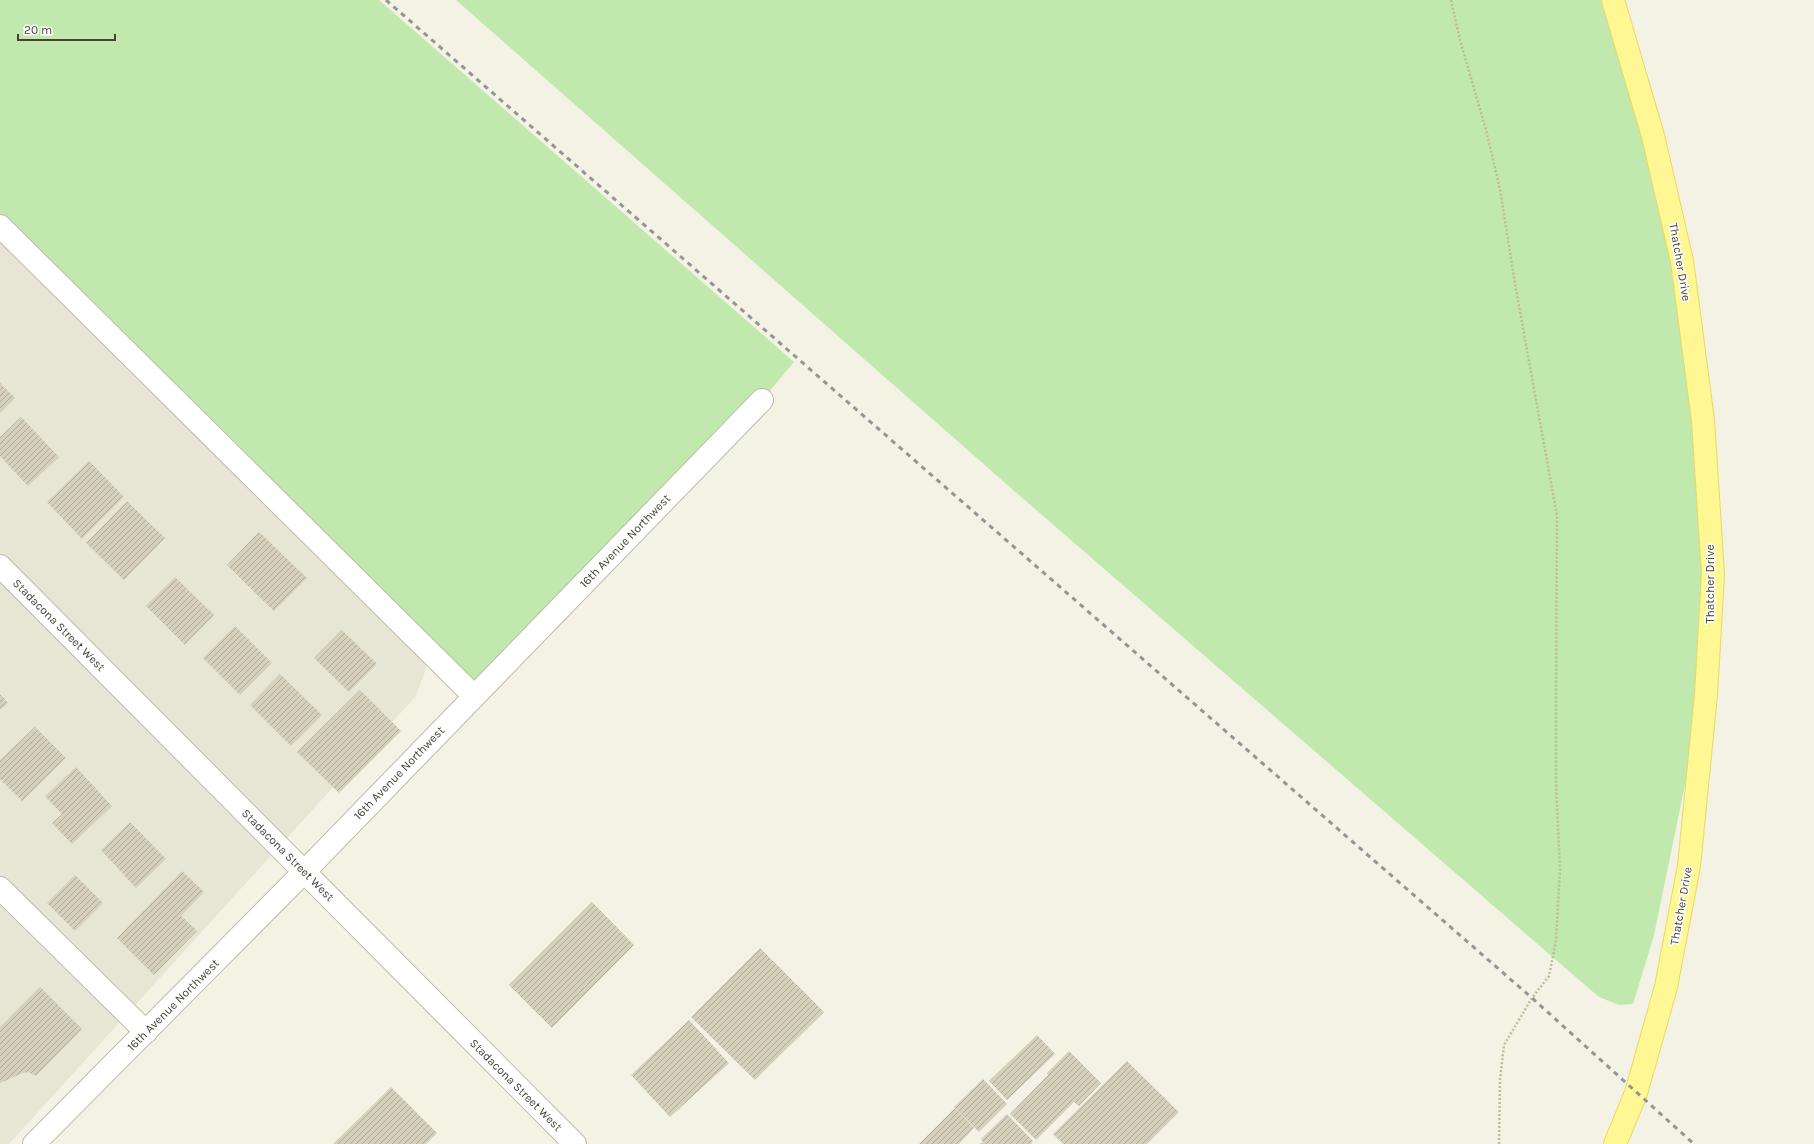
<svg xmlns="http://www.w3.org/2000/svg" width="1814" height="1144" viewBox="0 0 1814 1144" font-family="Karla,sans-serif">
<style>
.residential{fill:#e7e5d3}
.green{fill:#c1e8ad}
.building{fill:url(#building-hatch)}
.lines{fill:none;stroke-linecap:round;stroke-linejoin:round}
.minor-casing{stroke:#bfbca8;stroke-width:24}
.major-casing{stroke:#e6db61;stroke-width:24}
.path{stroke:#c1bb99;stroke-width:2.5;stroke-dasharray:2 2;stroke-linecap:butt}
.minor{stroke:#fff;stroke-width:22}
.major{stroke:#fff793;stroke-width:22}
.rail{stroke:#959595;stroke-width:3;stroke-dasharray:5 5;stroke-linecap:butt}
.labels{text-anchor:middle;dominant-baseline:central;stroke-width:3;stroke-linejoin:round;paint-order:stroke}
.street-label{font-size:12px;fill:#464335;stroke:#fff}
</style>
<defs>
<pattern id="building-hatch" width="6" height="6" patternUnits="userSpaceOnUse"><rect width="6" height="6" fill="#d5d0bb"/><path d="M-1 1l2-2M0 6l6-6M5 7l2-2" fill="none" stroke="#afaa99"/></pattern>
</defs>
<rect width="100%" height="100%" fill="#f3f2e5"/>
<path class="residential" d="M0 226 430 650 424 675 415 697 9 1144H0Z"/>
<g class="green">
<path d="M0 0H379L794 362 762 400 474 696 0 226Z"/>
<path d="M456 0H1604L1638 109 1678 272 1697 430 1703 599 1688 770 1654 935 1633 1004 1619 1005 1599 997 1549 954 1012 489Z"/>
</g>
<g class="building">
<path d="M0 383 15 398 0 413Z"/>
<path d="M21 417 59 457 28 486 0 456V437Z"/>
<path d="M89 461 124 497 82 539 47 502Z"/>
<path d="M127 501 165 538 124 580 86 543Z"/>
<path d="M259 532 307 578 274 611 227 565Z"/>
<path d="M175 577 214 615 185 645 146 606Z"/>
<path d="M235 626 272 663 240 695 203 658Z"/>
<path d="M342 630 377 664 349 692 314 658Z"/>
<path d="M280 674 322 715 291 746 250 705Z"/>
<path d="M360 690 401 731 339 793 297 752Z"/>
<path d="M0 694 8 703 0 710Z"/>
<path d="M35 727 66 758 22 801 0 779V760Z"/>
<path d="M76 767 112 806 72 844 52 823 62 814 45 796Z"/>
<path d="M130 822 166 859 136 888 101 850Z"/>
<path d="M182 871 204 892 181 916 197 931 154 975 117 938Z"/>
<path d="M75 875 103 903 75 931 47 903Z"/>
<path d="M592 902 634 945 552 1028 509 985Z"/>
<path d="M760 948 824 1012 755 1080 691 1017Z"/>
<path d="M40 987 82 1029 36 1076 28 1072 23 1073 0 1083V1027Z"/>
<path d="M689 1020 729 1063 670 1117 631 1075Z"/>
<path d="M1037 1035 1055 1054 1007 1100 989 1081Z"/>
<path d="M1069 1051 1101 1083 1079 1106 1074 1102 1036 1140 1010 1114 1048 1075 1047 1073Z"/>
<path d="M1127 1061 1179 1112 1147 1144H1063L1053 1134Z"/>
<path d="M983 1079 1007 1104 979 1132 954 1107Z"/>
<path d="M391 1087 437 1133 426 1144H333Z"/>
<path d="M955 1108 974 1128 959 1144H919Z"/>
<path d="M1007 1114 1033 1141 1031 1144H980L983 1142 981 1139Z"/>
</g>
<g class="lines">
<g class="minor-casing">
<g id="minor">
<path d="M0 226 474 696"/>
<path d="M0 566 575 1144"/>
<path d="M0 888 146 1032"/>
<path d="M34 1144 304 872 762 400"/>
</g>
</g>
<g class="major-casing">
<path id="major" d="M1613 0 1653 136 1682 261 1703 420 1713 574 1706 695 1689 866 1666 987 1636 1093 1615 1144"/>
</g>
<path class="path" d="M1451 0 1460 40 1486 130 1500 189 1515 284 1557 516 1556 696V784L1560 869 1556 941 1549 976 1532 998 1504 1045 1500 1080 1499 1144"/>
<use href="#minor" class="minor"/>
<use href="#major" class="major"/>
<path class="rail" d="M386 0 1532 998 1694 1144"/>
</g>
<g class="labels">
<g class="street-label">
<text transform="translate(1680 262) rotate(80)">Thatcher Drive</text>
<text transform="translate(625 541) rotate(-46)">16th Avenue Northwest</text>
<text transform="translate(1710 584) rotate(-90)">Thatcher Drive</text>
<text transform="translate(59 625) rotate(45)">Stadacona Street West</text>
<text transform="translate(399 773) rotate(-46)">16th Avenue Northwest</text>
<text transform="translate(288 855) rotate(45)">Stadacona Street West</text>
<text transform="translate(1681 906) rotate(-80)">Thatcher Drive</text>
<text transform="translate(173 1005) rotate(-45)">16th Avenue Northwest</text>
<text transform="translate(516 1085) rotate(45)">Stadacona Street West</text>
</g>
</g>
<path d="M18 34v6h97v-6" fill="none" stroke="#464335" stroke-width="2"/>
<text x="24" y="34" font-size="12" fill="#464335" stroke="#ffffff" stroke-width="3" paint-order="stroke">20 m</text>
</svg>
